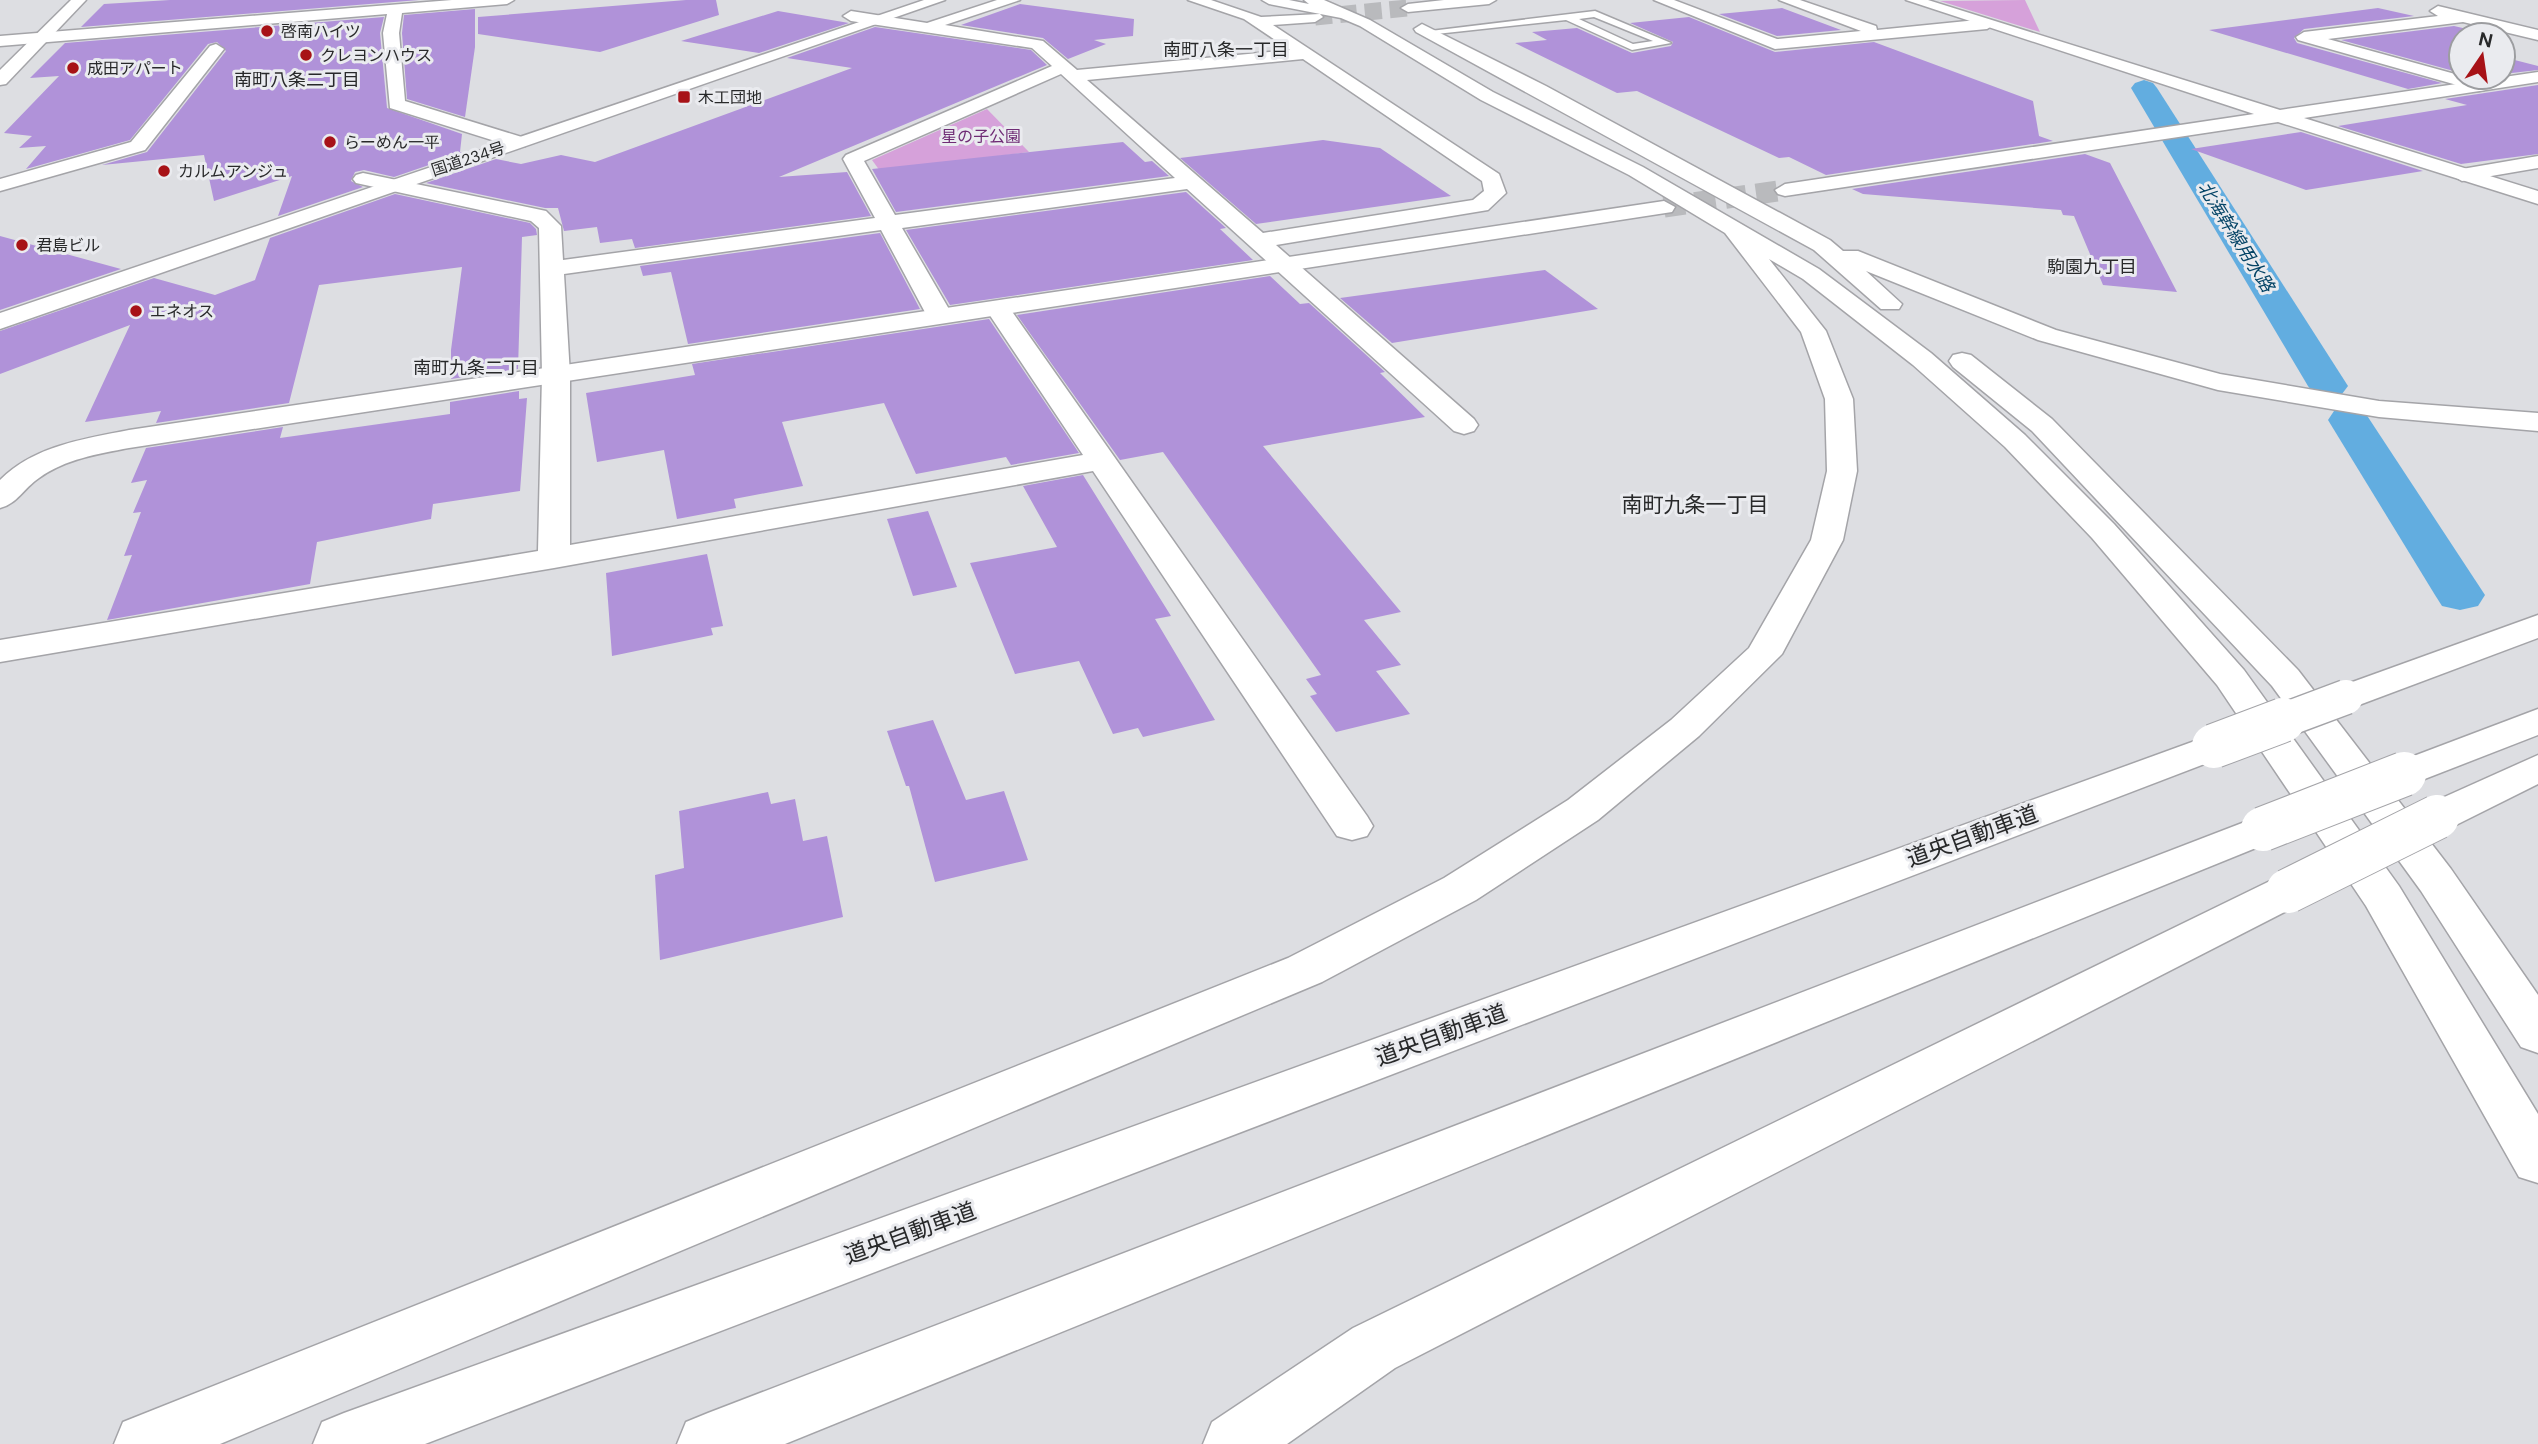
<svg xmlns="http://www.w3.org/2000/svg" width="2538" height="1444" viewBox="0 0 2538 1444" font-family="'DM Sans','Noto Sans JP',sans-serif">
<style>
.green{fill:#d6a1da}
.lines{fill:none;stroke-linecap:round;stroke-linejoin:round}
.canal{fill:#62ade0;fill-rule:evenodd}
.building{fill:#b092d9}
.street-tunnel{stroke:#b9babd;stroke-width:17;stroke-dasharray:17 8;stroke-linecap:butt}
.secondary-tunnel{stroke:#b9babd;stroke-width:21;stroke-dasharray:21 10;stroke-linecap:butt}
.lane-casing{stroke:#a4a4a8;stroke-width:3}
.street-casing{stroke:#a4a4a8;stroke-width:3}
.secondary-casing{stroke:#a4a4a8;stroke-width:3}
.highway-casing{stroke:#a4a4a8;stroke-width:3}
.lane{fill:#fff;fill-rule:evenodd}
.street{fill:#fff;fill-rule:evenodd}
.secondary{fill:#fff;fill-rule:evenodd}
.highway{fill:#fff;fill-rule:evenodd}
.highway-bridge-far1-casing{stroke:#a4a4a8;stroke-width:37;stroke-linecap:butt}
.highway-bridge-casing{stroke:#a4a4a8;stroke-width:46;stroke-linecap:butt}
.highway-bridge-far1{stroke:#fff;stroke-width:34}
.highway-bridge{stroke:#fff;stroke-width:44}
.poi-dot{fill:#a71217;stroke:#eaebef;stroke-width:2.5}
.labels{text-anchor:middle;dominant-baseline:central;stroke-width:6;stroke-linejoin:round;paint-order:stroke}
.far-poi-label{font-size:16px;fill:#28292a;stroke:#eaebef;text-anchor:start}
.far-park-label{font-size:16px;fill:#6f2c75;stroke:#eaebef}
.far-street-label{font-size:16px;fill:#28292a;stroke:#eaebef}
.far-neighbourhood-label{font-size:18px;fill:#28292a;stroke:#eaebef}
.far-water-label{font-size:18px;font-style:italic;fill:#054466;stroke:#eaebef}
.neighbourhood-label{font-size:21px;fill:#28292a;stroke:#eaebef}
.near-street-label{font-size:23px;fill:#28292a;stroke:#eaebef}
</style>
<rect width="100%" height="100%" fill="#dddee2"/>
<g class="green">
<path d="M2025 0 2040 32 1940 1Z"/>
<path d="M987 109 1029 152 880 171 872 160Z"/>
</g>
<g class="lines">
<g class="canal">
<path d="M2144 80 2153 83 2157 88 2348 386 2342 394 2328 398 2314 394 2308 386 2131 88 2135 83Z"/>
<path d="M2349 408 2364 411 2485 595 2478 606 2460 610 2442 606 2435 595 2328 420 2334 411Z"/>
</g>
</g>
<g class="building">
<path d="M170 0H419L81 27 104 4Z"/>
<path d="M686 0H716L719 15 600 52 478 34V17Z"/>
<path d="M1020 4 1134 19 1133 36 1094 40 1106 44 1068 59 1043 38 961 25Z"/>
<path d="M1782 8 1841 30 1777 36 1719 14Z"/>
<path d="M2378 8 2414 16 2304 29 2294 38 2297 43 2442 83 2408 89 2209 30Z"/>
<path d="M475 9V47L465 117 407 99 402 33 404 15Z"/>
<path d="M778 11 849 23 759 53 681 41Z"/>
<path d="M384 17 380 33 387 108 462 134 460 152 464 153 394 177 364 170 355 172 351 181 363 187 278 216 292 176 214 201 204 155 102 165 147 152 226 51 217 42 208 44 130 140 26 169 46 146 19 148 32 136 4 133 59 76 30 78 65 43Z"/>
<path d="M1689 17 1775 52 1874 42 2033 101 2039 136 2053 141 1826 175 1789 157 1779 158 1637 91 1617 93 1515 43 1547 40 1532 32 1577 28 1632 53 1671 46 1673 42 1630 23Z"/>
<path d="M2454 26 2493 35H2461V73L2341 40Z"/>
<path d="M875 27 1031 50 1047 65 779 177 847 172 871 216 635 248 632 239 600 243 597 227 564 231 558 208H545L426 183 496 159 521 164 561 155 595 162 852 68 787 58Z"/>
<path d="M2503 57 2538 66V70L2503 74Z"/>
<path d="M2538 85V154L2461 164 2338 126 2467 105 2445 99Z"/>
<path d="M2301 132 2423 171 2306 190 2191 149Z"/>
<path d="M1323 140 1380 148 1451 196 1256 224 1180 158Z"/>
<path d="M1123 142 1145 162 1152 161 1169 176 896 212 872 169Z"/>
<path d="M2085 154 2110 163 2177 292 2103 285 2074 216 2063 215 2061 210 1863 194 1852 189Z"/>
<path d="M1186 192 1226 228 1220 229 1253 260 950 305 906 230Z"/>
<path d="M395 194 530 223 536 229 537 235 522 237 518 369 451 379V350L462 267 319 285 289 403 156 423 161 411 85 422 130 325 0 374V331L154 278 215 295 255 280 270 238Z"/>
<path d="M880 233 920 309 688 344 671 272 643 276 640 266Z"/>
<path d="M0 236 121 269 0 310Z"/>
<path d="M1545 270 1598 309 1392 343 1340 298Z"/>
<path d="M1270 276 1300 304 1309 303 1385 372 1380 373 1425 417 1263 446 1401 612 1364 620 1401 665 1376 671 1410 714 1336 732 1310 696 1317 694 1306 679 1321 675 1163 452 1120 460 1017 315Z"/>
<path d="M989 319 1079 453 1011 465 1006 457 916 474 884 403 782 422 803 486 734 499 736 508 677 519 664 450 597 462 586 393 695 375 692 364Z"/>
<path d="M519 391V399L527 398 520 491 433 504 431 519 317 542 310 584 107 620 132 555 124 556 141 512 133 513 147 480 131 483 146 448 283 427 280 438 450 414V402Z"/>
<path d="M1083 475 1171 616 1155 619 1215 720 1143 737 1138 728 1113 734 1079 661 1015 674 970 563 1057 547 1023 486Z"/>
<path d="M928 511 957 587 913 596 887 519Z"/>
<path d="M707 554 723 626 711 628 713 635 612 656 606 573Z"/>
<path d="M933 720 966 800 1004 791 1028 860 935 882 909 786H906L887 731Z"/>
<path d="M768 792 771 804 795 799 803 841 827 836 843 917 660 960 655 875 684 868 679 811Z"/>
</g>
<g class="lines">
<path class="street-tunnel" d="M1315 17 1408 8"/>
<path class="secondary-tunnel" d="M1664 207 1785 190"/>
<g class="lane-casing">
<path id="lane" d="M1595 11 1671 43 1632 50 1566 20 1427 35 1422 32ZM1594 17 1653 41 1633 44 1579 19Z"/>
</g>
<g class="street-casing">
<g id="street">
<path d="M452 0H514L507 4 402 13 399 33 405 101 525 138 528 142 525 146H511L390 108 383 33 387 14 0 46V36Z"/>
<path d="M997 0H1020L945 25 1043 41 1077 70 1290 50 1244 19 1188 0H1211L1261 17 1320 14 1323 17 1315 22 1273 25 1499 174 1506 193 1488 210 1276 245 1474 419 1478 425 1474 431 1464 434 1454 431 1187 189 902 228 953 316 949 321H931L927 316 881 230 564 274 570 375V545L1083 455 985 308 988 303H1006L1367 816 1373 826 1367 836 1352 840 1337 836 1093 471 554 568 0 662V640L538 551 542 375 539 228 531 221 356 183 353 179 356 175 363 173 546 211 561 226 563 260 875 218 843 159 846 155 1052 66 1032 48 851 21 843 16 851 11 927 23ZM1303 59 1482 181 1484 191 1473 200 1263 233 1087 80ZM1061 74 1175 178 895 215 864 161Z"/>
<path d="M1444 0H1496L1489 4 1408 12 1401 8 1408 4Z"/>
<path d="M1654 0H1674L1777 39 1861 31 1779 0H1800L1876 26 1877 30 1987 19 1995 24 1987 29 1775 49Z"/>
<path d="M2438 6 2538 30V40L2463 22 2328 39 2484 82 2487 86 2484 90 2478 91 2298 40 2296 37 2304 32 2438 16 2430 11Z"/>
<path d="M216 44 224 49 145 150 0 191V179L131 142 210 46Z"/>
<path d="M2538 156V168L2462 181 2452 175 2462 169Z"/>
</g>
</g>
<g class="secondary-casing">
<g id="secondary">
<path d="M71 0H86L6 84 0 85V70Z"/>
<path d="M1906 0H1928L2280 110 2538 72V82L2304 118 2538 191V204L2278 122 1785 196 1778 194 1775 190 1785 184 2254 114Z"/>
<path d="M1664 201 1675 207 1672 212 129 448C98 454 65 459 39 478 24 488 17 504 0 508V480C34 446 83 439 129 430Z"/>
</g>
</g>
<g class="highway-casing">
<g id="highway">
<path d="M924 0H945L0 329V313Z"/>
<path d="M1262 0H1289L1309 4 1304 0H1324L1370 20 1493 92 1643 167 1819 269 1931 353 2025 435 2114 524 2244 670 2399 886 2538 1114V1183L2519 1177 2366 906 2217 685 2092 538 2005 447 1913 365 1803 279 1769 259 1826 331 1853 399 1857 471 1843 540 1782 654 1699 736 1598 820 1476 900 1322 982 220 1444H114L123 1422 1288 958 1444 878 1568 800 1671 720 1749 648 1811 540 1827 471 1825 399 1801 332 1725 233 1629 175 1481 100 1360 26 1341 18 1269 4Z"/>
<path d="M1422 24 1546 86 1830 240 1843 251H1858L2056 330 2220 374 2379 401 2538 413V431L2379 417 2218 390 2038 340 1866 271 1902 304 1899 309H1881L1814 250 1416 32 1414 29Z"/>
<path d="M1962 353 1971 355 2052 419 2298 670 2451 869 2538 995V1053L2521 1047 2421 891 2272 686 2032 431 1953 367 1949 361 1953 355Z"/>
<path d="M2538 615V638L2359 705 2346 708 2333 705 2327 697 2333 689Z"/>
<path d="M2538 709V735L2404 787 2390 783 2384 774 2390 765Z"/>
<path d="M2214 734 2228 737 2234 746 2228 755 425 1444H313L322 1422 344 1413Z"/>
<path d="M2538 755V784L2452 827 2437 831 2422 827 2416 817 2422 807Z"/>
<path d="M2263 815 2278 819 2284 829 2278 839 785 1444H677L686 1422 708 1413Z"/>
<path d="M2288 875 2304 880 2310 891 2304 902 1395 1368 1287 1444H1203L1212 1422 1353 1328 2272 880Z"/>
</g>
</g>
<use href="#lane" class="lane"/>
<use href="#street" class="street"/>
<use href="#secondary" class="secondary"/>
<use href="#highway" class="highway"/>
<g class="highway-bridge-far1-casing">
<path id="highway-bridge-far1" d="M2279 722 2346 697"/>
</g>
<g class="highway-bridge-casing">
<g id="highway-bridge">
<path d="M2214 746 2283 720"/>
<path d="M2263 829 2404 774"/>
<path d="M2288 891 2437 817"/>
</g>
</g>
<use href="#highway-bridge-far1" class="highway-bridge-far1"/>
<use href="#highway-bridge" class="highway-bridge"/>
</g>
<g class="poi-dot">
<circle cx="267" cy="31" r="7"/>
<circle cx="306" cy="55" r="7"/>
<circle cx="73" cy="68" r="7"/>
<rect x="677" y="90" width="14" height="14" rx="3.5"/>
<circle cx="330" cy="142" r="7"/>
<circle cx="164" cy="171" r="7"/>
<circle cx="22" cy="245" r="7"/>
<circle cx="136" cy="311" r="7"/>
</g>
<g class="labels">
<g class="far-poi-label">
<text x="281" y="31">啓南ハイツ</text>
<text x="320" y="55">クレヨンハウス</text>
<text x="87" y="68">成田アパート</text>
<text x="698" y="97">木工団地</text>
<text x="344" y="142">らーめん一平</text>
<text x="178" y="171">カルムアンジュ</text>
<text x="36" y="245">君島ビル</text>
<text x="150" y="311">エネオス</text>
</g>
<g class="far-park-label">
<text x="981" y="136">星の子公園</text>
</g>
<g class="far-street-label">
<text transform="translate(468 159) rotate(-18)">国道234号</text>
</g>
<g class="far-neighbourhood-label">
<text x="1226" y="50">南町八条一丁目</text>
<text x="297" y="80">南町八条二丁目</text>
<text x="2092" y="267">駒園九丁目</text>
<text x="476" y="368">南町九条二丁目</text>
</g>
<g class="far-water-label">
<text transform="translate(2236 237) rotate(58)">北海幹線用水路</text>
</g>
<g class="neighbourhood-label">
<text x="1695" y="505">南町九条一丁目</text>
</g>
<g class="near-street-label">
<text transform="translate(1972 836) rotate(-20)">道央自動車道</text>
<text transform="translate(1441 1035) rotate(-20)">道央自動車道</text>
<text transform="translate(910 1233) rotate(-20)">道央自動車道</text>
</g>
</g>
<g transform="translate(2482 56) rotate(13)"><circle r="33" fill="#eaebef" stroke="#9c9da0" stroke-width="2"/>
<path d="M0-5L12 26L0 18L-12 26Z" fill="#a71217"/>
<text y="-10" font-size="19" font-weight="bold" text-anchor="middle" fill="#28292a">N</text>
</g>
</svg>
